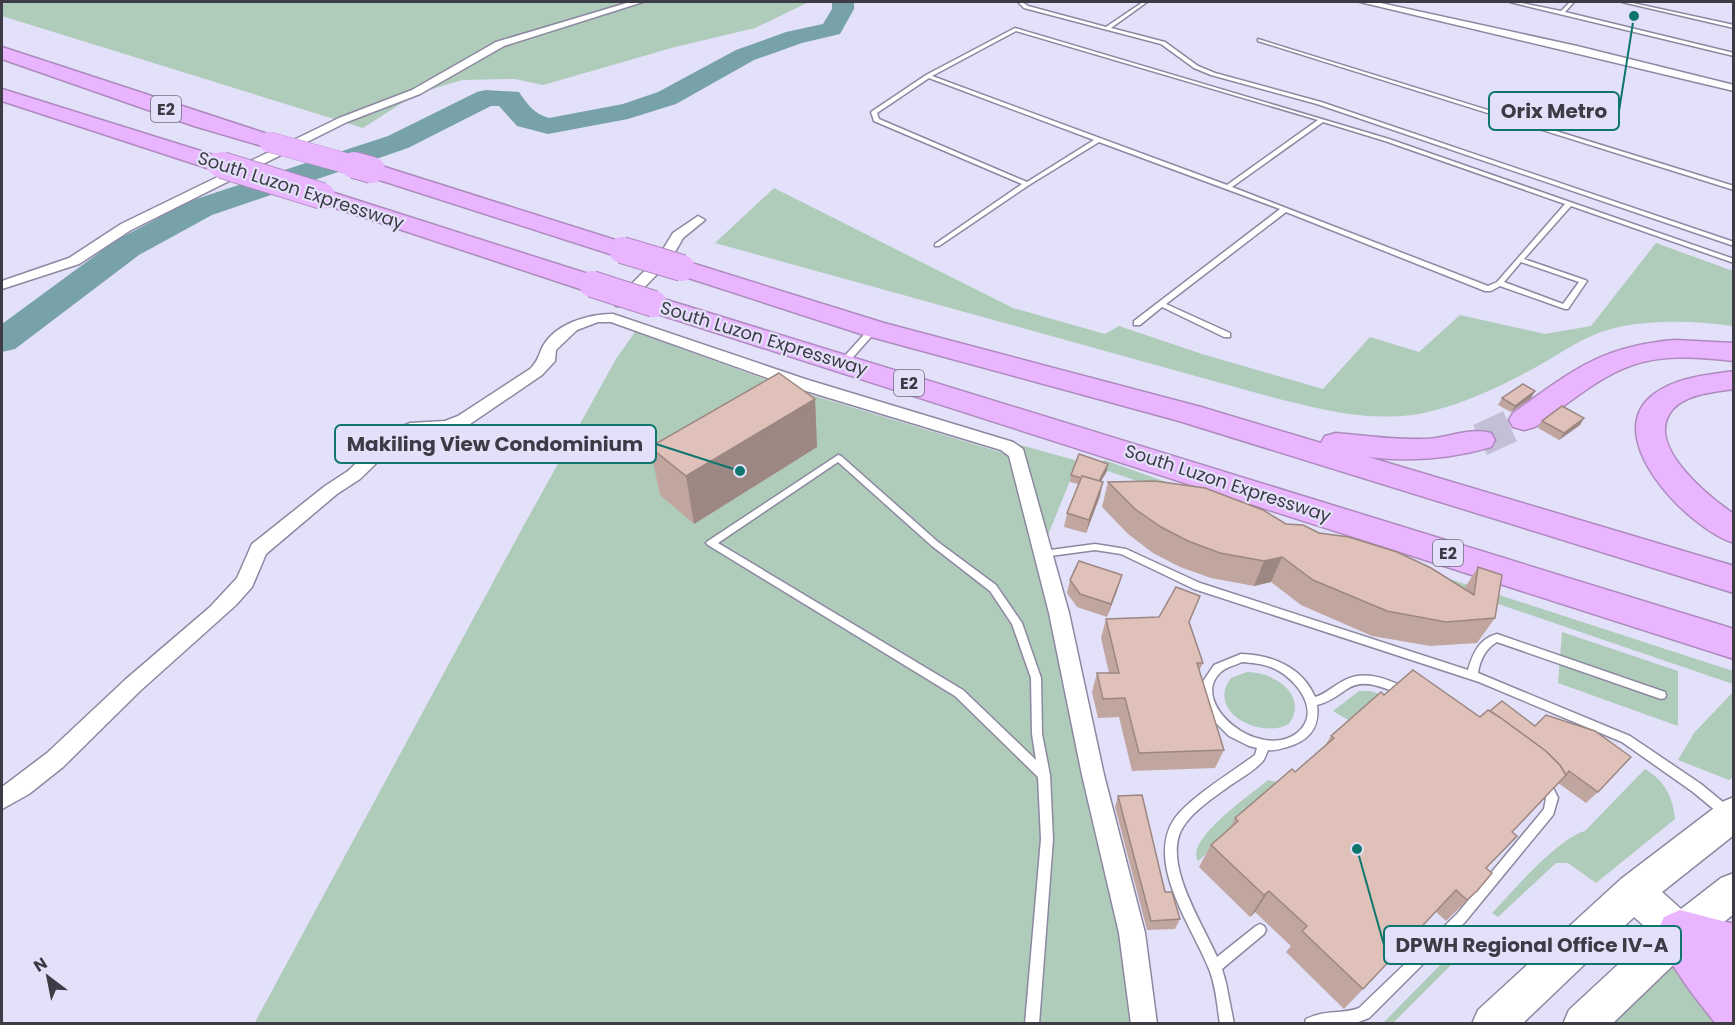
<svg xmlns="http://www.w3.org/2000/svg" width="1735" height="1025" viewBox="0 0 1735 1025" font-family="Poppins,sans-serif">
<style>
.green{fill:#afcbb9}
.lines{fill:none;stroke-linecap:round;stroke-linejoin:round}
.river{fill:#78a2aa;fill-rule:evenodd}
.highway-tunnel{stroke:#c2bfd6;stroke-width:33;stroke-dasharray:33 16;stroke-linecap:butt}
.lane-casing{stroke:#8c88a0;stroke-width:3}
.street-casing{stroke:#8c88a0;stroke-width:3}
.secondary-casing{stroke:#8c88a0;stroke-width:3}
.highway-casing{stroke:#ad8abd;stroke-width:3}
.lane{fill:#fff;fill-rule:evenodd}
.street{fill:#fff;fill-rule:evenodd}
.secondary{fill:#fff;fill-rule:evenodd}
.highway{fill:#e9b5fe;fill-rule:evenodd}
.highway-bridge-far1-casing{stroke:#ad8abd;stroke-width:21;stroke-linecap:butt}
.highway-bridge-casing{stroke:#ad8abd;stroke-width:28;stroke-linecap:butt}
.highway-bridge-far1{stroke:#e9b5fe;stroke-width:20}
.highway-bridge{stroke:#e9b5fe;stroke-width:26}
.wall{fill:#c0a69f}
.shaded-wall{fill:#9c8782}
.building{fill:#dfc1b9;stroke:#9c8782;stroke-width:1.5}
.labels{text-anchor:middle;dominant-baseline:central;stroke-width:4.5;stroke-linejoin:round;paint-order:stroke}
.shield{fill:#e3e0fa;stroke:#6f6c7b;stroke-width:1.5}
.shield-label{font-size:16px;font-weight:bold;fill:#3d3b45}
.street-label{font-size:18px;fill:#3d3b45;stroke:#e3e0fa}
.leader{fill:none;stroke:#0f766e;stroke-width:2}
.callout-dot{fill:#0f766e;stroke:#e3e0fa;stroke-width:2}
.callout{fill:#e3e0fa;stroke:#0f766e;stroke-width:2}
.callout-label{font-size:20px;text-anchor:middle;font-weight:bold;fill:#3d3b45}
</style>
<rect width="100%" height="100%" fill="#e3e0fa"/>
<g class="green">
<path d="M2 2H809L755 28 675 47 543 85 515 79 462 80 416 94 363 128 2 16Z"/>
<path d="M774 188 1013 308 1105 334 1119 326 1202 354 1323 389 1370 337 1419 352 1460 315 1545 334 1591 326 1656 243 1733 271V326C1694 321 1650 319 1611 329 1584 336 1561 353 1538 366 1502 386 1460 406 1419 414 1369 422 1323 410 1275 398L715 243Z"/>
<path d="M635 332 795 390 1010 455C1060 643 1099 833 1137 1023L254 1024 524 525 616 359Z"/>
<path d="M1010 442 1078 461 1046 540 1026 456Z"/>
<path d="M1104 460 1339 543 1733 671V684L1099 468Z"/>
<path d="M1562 632 1678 671V726L1558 683Z"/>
<path d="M1247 672C1274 672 1309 695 1289 724 1261 740 1205 712 1231 678Z"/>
<path d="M1359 691H1370L1387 696 1355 724 1333 711Z"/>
<path d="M1733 692V777L1729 780 1678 760 1694 733Z"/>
<path d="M1645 769C1664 780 1673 797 1675 819L1596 883 1568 863H1556L1498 917 1492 913C1514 890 1557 839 1585 831Z"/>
<path d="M1268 780 1286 784 1198 861C1185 839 1252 794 1268 780Z"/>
<path d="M1457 948 1463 953 1393 1023H1383Z"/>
<path d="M1672 966 1724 1024H1605Z"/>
</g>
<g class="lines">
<path class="river" d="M832 2H854V9L840 34 802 43 754 60 676 104 628 119 548 134 517 126 499 106H491L408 148 212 215 139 255 15 349 2 352V324L115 241 190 201 388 136 477 92 486 90 519 92C528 105 533 113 549 118L623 104 658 92 736 50 786 32 823 24 832 9Z"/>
<path class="highway-tunnel" d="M1480 440 1524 420"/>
<g class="lane-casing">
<g id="lane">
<path d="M1018 2H1022L1028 6 1106 27 1143 2H1147L1111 28 1165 42 1198 66 1215 73 1321 102 1734 242V246L1317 104 1211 75 1194 68 1161 44 1024 8Z"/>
<path d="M1510 2H1516L1561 11 1570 2H1574L1565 12 1734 53V56Z"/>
<path d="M1622 2H1628L1734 25V28Z"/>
<path d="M1015 28 1389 139 1734 259V263L1571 206 1524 259 1585 280 1587 281 1568 309H1565L1500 286 1491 291H1485L1286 212 1166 304 1230 333V337H1224L1162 307 1140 325H1134V321L1280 209 1099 142 1029 185 939 246H935V244L1022 184 874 121 871 112 926 75ZM1016 31 1318 120 1227 185 932 76ZM929 78 1094 140 1027 182 879 119 877 113ZM1323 122 1385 141 1565 204 1497 282 1488 286 1232 187ZM1521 262 1579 282 1563 304 1504 282Z"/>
<path d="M1258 39 1734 186V190L1258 41Z"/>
<path d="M871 327H877L878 329 847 364H841L840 362 841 360Z"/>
<path d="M838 455 841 456 938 542 996 585 1022 623 1041 678 1042 734 1050 775 1053 839 1039 1024H1025L1041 839 1038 777 955 696 708 545 706 543 708 541ZM838 462 932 546 990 591 1012 624 1031 678 1032 734 1036 760 963 690 718 543Z"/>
<path d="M1095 544 1126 549 1200 583 1468 670C1473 653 1479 639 1497 634L1665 692 1666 695 1665 698 1661 699 1497 642C1485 649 1480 660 1478 673L1630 736 1701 784 1730 808 1732 812 1730 816 1726 817 1722 816 1693 792 1622 742 1479 682 1194 589 1121 554 1095 550 1043 557 1040 556 1038 554 1040 552 1043 551Z"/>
<path d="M1241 654C1272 655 1302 667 1315 697 1326 694 1333 686 1343 681 1364 669 1387 679 1407 688L1408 691 1407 694 1403 695C1385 689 1365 677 1347 689 1337 696 1329 702 1317 705 1320 729 1308 741 1287 747 1280 749 1275 751 1268 750 1266 754 1265 759 1262 762 1253 772 1239 779 1228 787 1213 798 1193 811 1183 827 1161 862 1203 924 1217 957L1256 926 1260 924 1264 926 1266 930 1264 934 1222 969 1226 983 1234 1024H1220C1217 1005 1216 986 1209 969 1193 928 1144 862 1175 818 1192 796 1232 772 1255 755L1257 748 1249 746 1229 736 1214 721 1203 700 1202 683 1214 665ZM1242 662C1254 663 1266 664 1277 670 1298 681 1322 713 1297 733 1259 762 1187 702 1221 672 1226 667 1236 665 1242 662Z"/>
<path d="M1545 778 1549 779 1558 798 1553 815 1465 922 1369 1018 1353 1024H1305L1306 1019C1327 1009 1340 1015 1359 1008L1457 914 1544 809 1546 798 1539 783 1541 779Z"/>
</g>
</g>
<g class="street-casing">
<g id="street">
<path d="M630 2H643L504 46 420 94 347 122 131 230 79 264 2 289V281L69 258 121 224 339 118 412 90 496 42Z"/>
<path d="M1360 2H1376L1577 46 1734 85V91Z"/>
<path d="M698 216 705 220 683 238 670 261 626 306H616L614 303 616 300 659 256 673 233Z"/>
<path d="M613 314 805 379 1013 442 1023 449 1069 613 1104 775 1145 933 1157 1024H1131L1119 933 1082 775 1049 613 1009 456 1001 450 793 387 611 322H598L577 330 556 350 555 361 542 375 470 424 446 431 413 434 399 441 360 479 337 494 266 554 252 587 236 605 140 691 63 767 29 794 2 809V787L47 753 126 679 210 607 237 578 252 544 325 486 348 471 387 433 410 423 445 421 458 416 530 369C538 361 538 357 542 348 554 324 588 314 613 314Z"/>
</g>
</g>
<g class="secondary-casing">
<path id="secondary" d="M1734 797V835L1662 892 1681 909 1721 878 1734 873V914L1693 946 1612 1024H1563L1569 1010 1652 933 1634 917 1522 1024H1472L1478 1010 1621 879 1722 802Z"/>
</g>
<g class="highway-casing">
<g id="highway">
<path d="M2 47 277 137 280 142 277 147 269 148 194 126 2 59Z"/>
<path d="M2 89 223 158 226 163 223 168H207L2 101Z"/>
<path d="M372 163 631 245 634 250 631 255 622 257 613 255 364 175 361 170 364 165Z"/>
<path d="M322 189 601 278 605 284 601 290 592 292 583 290 314 201 310 196 314 191Z"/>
<path d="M682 260 884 323 1201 407 1321 443 1325 436 1336 433C1366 436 1396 440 1426 439 1447 438 1471 427 1491 433L1495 440 1491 447C1450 459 1411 462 1368 457L1734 566V593L1179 421 864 335 673 273 669 268 673 263Z"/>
<path d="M654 296 1734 629V659L645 310 641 304 645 298Z"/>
<path d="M1675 340 1734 343V361C1631 348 1613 370 1535 427L1524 430 1513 427 1509 420 1513 413C1571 372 1600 346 1675 340Z"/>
<path d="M1734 371V389C1714 392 1687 394 1673 409 1642 444 1709 497 1734 514V543C1690 530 1597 436 1654 394 1677 377 1707 375 1734 371Z"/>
<path d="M1680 910 1734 924V1024H1716C1693 995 1671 968 1657 933L1664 917Z"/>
</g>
</g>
<use href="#lane" class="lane"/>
<use href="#street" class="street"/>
<use href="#secondary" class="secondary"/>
<use href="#highway" class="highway"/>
<g class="highway-bridge-far1-casing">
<g id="highway-bridge-far1">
<path d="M269 142 360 167"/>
<path d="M215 163 227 167"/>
</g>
</g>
<g class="highway-bridge-casing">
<g id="highway-bridge">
<path d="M222 165 322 196"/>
<path d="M354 165 372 170"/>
<path d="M622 250 682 268"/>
<path d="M592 284 654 304"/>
</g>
</g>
<use href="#highway-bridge-far1" class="highway-bridge-far1"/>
<use href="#highway-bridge" class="highway-bridge"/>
</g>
<g class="wall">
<path d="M1535 391 1531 398 1511 412 1498 405 1502 398Z"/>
<path d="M815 399 817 447 694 524 660 495 650 447Z"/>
<path d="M1542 421 1580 425 1559 440 1538 428Z"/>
<path d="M1107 471 1101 481 1100 496 1086 533 1064 527 1067 513 1078 484 1070 482 1071 475Z"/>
<path d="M1108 482 1319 533 1464 589 1478 567 1495 618 1477 643 1430 646 1372 636 1301 605 1271 582 1254 586 1211 578 1180 567 1153 553 1128 534 1102 507Z"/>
<path d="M1070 580 1118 588 1107 617 1077 607 1067 593Z"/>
<path d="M1106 619 1190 623 1203 663 1199 671 1224 750 1215 768 1132 771 1119 717 1098 718 1092 692 1097 673H1109L1101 638Z"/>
<path d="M1384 695 1480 717 1488 710 1598 792 1586 803 1558 783 1512 832 1486 868 1477 891 1446 921 1436 912 1344 1009 1286 952 1291 946 1255 912 1250 917 1199 867 1211 845 1230 828 1235 818 1295 772 1324 747 1331 736Z"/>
<path d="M1118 796 1165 892 1180 919 1175 929 1147 930 1115 807Z"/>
</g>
<g class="shaded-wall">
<path d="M1535 391 1531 398 1511 412 1515 406Z"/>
<path d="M815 399 817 447 694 524 686 476Z"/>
<path d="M1584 418 1580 425 1559 440 1564 433Z"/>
<path d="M1108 464 1107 471 1096 490 1097 483Z"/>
<path d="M1103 482 1100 496 1086 533 1089 520Z"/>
<path d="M1282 557 1271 582 1254 586 1264 561Z"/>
<path d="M1122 575 1118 588 1107 617 1111 604Z"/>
<path d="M1269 891 1255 912 1250 917 1264 895Z"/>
</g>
<g class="building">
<path d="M779 373 815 399 686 476 650 447Z"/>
<path d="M1523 384 1535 391 1515 406 1502 398Z"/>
<path d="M1562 406 1584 418 1564 433 1542 421Z"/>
<path d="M1079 454 1108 464 1099 481 1082 476 1081 478 1071 475Z"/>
<path d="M1082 476 1103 482 1089 520 1067 513Z"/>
<path d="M1155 481 1205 488 1263 510 1286 524 1303 525 1319 533 1349 537 1397 552 1431 568 1474 595 1478 567 1502 575 1495 618 1446 622 1387 611 1313 580 1282 557 1264 561 1220 553 1188 541 1161 527 1135 509 1108 482Z"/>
<path d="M1079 561 1122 575 1111 604 1080 594 1070 580Z"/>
<path d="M1176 587 1200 596 1189 622 1203 663H1197L1224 750 1139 753 1125 698 1103 699 1097 673H1119L1106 619 1159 617Z"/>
<path d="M1413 670 1480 717 1488 710 1501 718 1546 751 1560 765 1566 775 1512 832 1517 836 1486 868 1492 873 1477 891 1467 900 1456 890 1363 989 1302 931 1307 926 1269 891 1264 895 1211 845 1238 821 1235 818 1292 769 1295 772 1334 738 1331 736 1381 692 1384 695Z"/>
<path d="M1502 701 1535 726 1546 715 1595 731 1631 757 1598 792 1569 771 1566 775 1560 765 1546 751 1501 718 1490 711Z"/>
<path d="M1142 795 1165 892H1172L1180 919 1151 921 1118 796Z"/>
</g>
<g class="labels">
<g class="shield">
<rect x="151" y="96" width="30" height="26" rx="4.5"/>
<rect x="894" y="370" width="30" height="26" rx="4.5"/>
<rect x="1433" y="540" width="30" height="26" rx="4.5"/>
</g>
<g class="shield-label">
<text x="166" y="109">E2</text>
<text x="909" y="383">E2</text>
<text x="1448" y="553">E2</text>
</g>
<g class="street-label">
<text transform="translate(301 190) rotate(18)">South Luzon Expressway</text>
<text transform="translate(764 338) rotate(17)">South Luzon Expressway</text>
<text transform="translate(1228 483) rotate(18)">South Luzon Expressway</text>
</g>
</g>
<path class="leader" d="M1634 16L1619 111M740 471L656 444M1357 849L1384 945"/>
<g class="callout-dot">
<circle cx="1634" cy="16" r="6"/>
<circle cx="740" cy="471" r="6"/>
<circle cx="1357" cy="849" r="6"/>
</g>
<g class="callout">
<rect x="1489" y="92" width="130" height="38" rx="6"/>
<rect x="335" y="425" width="321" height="38" rx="6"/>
<rect x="1384" y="926" width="297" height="38" rx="6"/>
</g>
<g class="callout-label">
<text x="1554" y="118">Orix Metro</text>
<text x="495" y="451">Makiling View Condominium</text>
<text x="1532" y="952">DPWH Regional Office IV-A</text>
</g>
<rect width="1735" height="1025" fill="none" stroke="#3d3b45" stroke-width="6"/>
<g transform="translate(48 977) rotate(328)" stroke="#e3e0fa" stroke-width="4.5" paint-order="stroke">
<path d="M0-4.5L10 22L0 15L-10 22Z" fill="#3d3b45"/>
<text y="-9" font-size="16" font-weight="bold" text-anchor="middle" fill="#3d3b45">N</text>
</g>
</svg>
